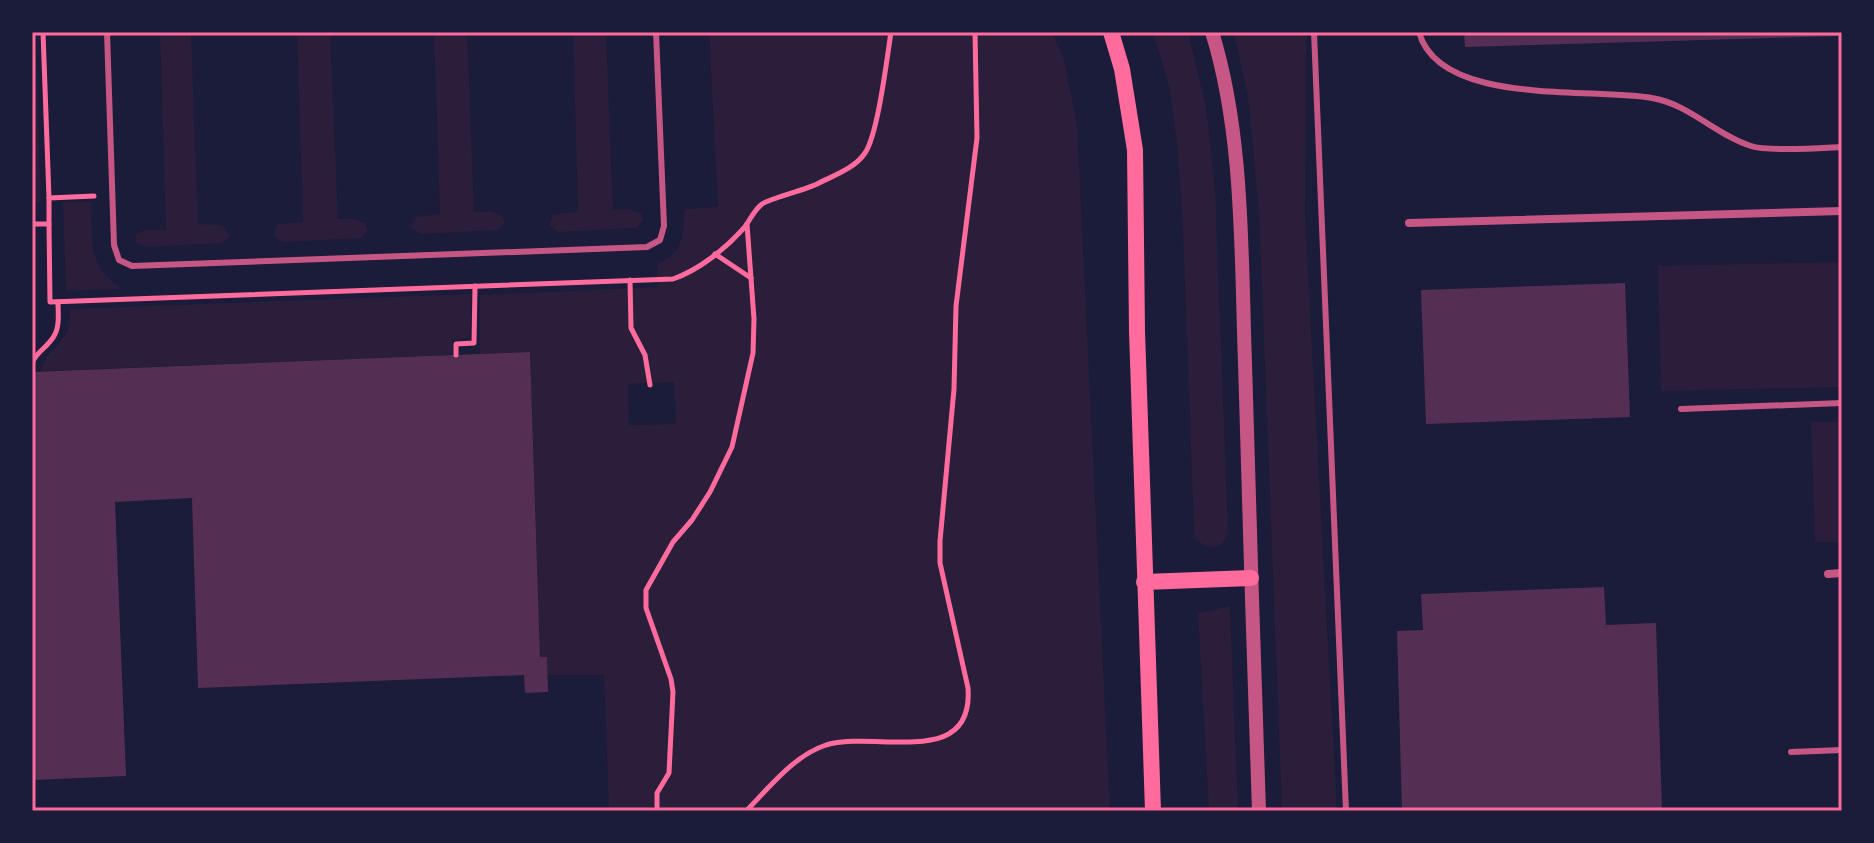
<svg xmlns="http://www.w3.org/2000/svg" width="1874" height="843" viewBox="0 0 1874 843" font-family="Barlow,sans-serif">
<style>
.green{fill:#2a1e3b;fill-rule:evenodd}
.building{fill:#542f53}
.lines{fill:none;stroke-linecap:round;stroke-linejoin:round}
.path{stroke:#ff6b9d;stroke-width:5}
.service{stroke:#c65784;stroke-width:6}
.minor{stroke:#c65784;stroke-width:8}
.tertiary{stroke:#c65784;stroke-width:14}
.secondary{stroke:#ff6b9d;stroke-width:16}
.neatline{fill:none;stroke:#ff6b9d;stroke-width:3}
</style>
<rect width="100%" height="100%" fill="#1b1b3a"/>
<g class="green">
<path d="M32 32H35L41 202H32Z"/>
<path d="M160 32H191L198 224C210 225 227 221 229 237L221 243 147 247 137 243 135 239 136 235 144 230H166Z"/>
<path d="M297 32H330L338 219H354L365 223 368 230 361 238 283 242 273 235 278 224 303 222Z"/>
<path d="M434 32H467L474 212 491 211 502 216 505 222 498 230 420 234 411 227 415 217 440 214Z"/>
<path d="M573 32H606L613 210 629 209 641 213 643 220 636 228 558 232 549 225 553 214 578 212Z"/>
<path d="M709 32H1052L1063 56 1077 123 1110 811H609L604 675H547L540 657 530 352 480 354V295L658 287 657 264C687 251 681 235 685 209L718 207ZM674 382 676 424 629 425 628 384Z"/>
<path d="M1153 32H1188L1206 107 1215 189 1228 529C1226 549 1212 552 1196 540L1194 531 1183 230 1178 152 1170 90Z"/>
<path d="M1234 32H1306L1305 218 1337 811H1282L1259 211 1248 97Z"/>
<path d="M91 202C93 241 86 265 122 289L66 291 63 202Z"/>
<path d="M1842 262V387L1661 391 1658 266Z"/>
<path d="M471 294 470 338 452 339V355L41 371C46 344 71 350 70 309Z"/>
<path d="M1811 422H1842V542H1815Z"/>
<path d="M1230 606 1238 811H1209L1198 613Z"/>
</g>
<g class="building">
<path d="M1464 32H1842V36L1465 47Z"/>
<path d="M1625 283 1630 417 1426 424 1421 290Z"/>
<path d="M530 352 540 657H547L548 692 525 693 524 675 198 688 192 498 115 502 126 776 32 780V372Z"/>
<path d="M1604 587 1606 625 1656 623 1662 811H1402L1397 631 1423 630 1421 594Z"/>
</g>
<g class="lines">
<g class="path">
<path d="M43 32 49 198 94 196"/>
<path d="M32 224H49V198"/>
<path d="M49 224 50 302 673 279C699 270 725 249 743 229 750 221 753 211 762 204 771 198 806 190 819 183 835 175 855 168 865 153 878 134 887 58 891 32"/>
<path d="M715 254 751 278"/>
<path d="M630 280 631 328 645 355 650 385"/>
<path d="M456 355V344L474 343 475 286"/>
<path d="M32 363C37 351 48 347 54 336 60 327 58 312 58 302"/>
<path d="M657 811V793L669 773 673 692 671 679 646 608V590L673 542 692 520 710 492 732 447 753 353 754 319 747 224"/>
<path d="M746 811C770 787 793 756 826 745 875 730 974 770 968 688L940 563V541L954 389 956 306 977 138 975 32"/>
</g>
<g class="service">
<path d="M107 32 114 245 119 260 132 266 647 247 660 240 664 226 656 32"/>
<path d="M1314 32 1346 811"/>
<path d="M1419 32C1439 107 1593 87 1652 98 1689 104 1716 135 1751 146 1768 152 1821 148 1842 147"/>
<path d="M1681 409 1842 403"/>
<path d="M1791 752 1842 750"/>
</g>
<g class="minor">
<path d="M1409 223 1842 211"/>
<path d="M1828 574 1842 573"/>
</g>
<path class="tertiary" d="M1212 32C1244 135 1241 255 1245 363 1249 512 1254 662 1259 811"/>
<g class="secondary">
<path d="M1111 32 1122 69 1135 150 1137 331 1153 811"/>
<path d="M1144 582 1251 578"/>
</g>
</g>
<rect width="1874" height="843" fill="none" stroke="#1b1b3a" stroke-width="68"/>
<rect x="34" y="34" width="1806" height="775" class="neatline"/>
</svg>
